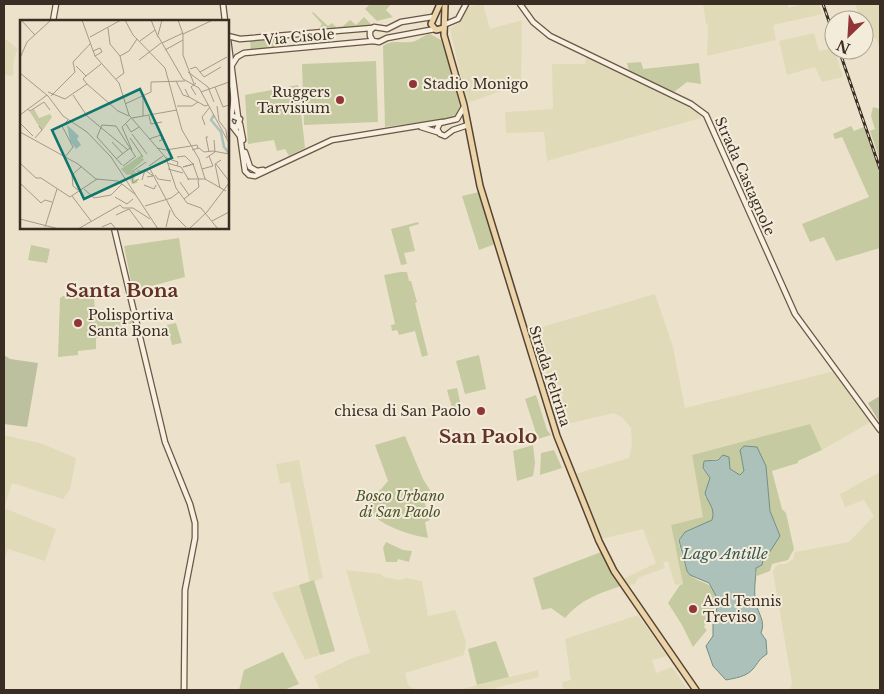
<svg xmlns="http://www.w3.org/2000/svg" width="884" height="694" viewBox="0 0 884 694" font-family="'Libre Baskerville',serif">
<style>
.farmland{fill:#e1dab9}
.green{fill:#c5caa0}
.cemetery{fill:#bcc09e}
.water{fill:#abc1ba;stroke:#728f87}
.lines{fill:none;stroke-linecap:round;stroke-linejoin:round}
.secondary-casing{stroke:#6a5644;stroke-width:7}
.primary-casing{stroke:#564334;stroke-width:8}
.secondary{stroke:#f7efdf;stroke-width:4.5}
.primary{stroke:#ebd5a8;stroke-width:5}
.rail-casing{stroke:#3a2d23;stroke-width:3}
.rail{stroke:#f4ecdb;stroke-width:1;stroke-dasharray:4;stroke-linecap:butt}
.poi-dot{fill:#923538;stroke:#f4ecdb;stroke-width:2}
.labels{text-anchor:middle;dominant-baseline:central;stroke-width:4;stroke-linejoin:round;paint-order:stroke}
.street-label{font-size:14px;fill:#3a2d23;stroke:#f4ecdb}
.poi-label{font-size:14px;fill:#3a2d23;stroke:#f4ecdb;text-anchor:start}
.park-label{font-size:14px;font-style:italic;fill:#4b542b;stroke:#f4ecdb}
.water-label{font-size:15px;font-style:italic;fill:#335855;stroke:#f4ecdb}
.district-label{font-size:19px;font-weight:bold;fill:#633126;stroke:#f4ecdb}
.inset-river{fill:none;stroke:#abc1ba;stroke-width:2.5}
.inset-road{fill:none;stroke:#a59a88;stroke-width:1}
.view{fill:#0f766e;fill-opacity:0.15;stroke:#0f766e;stroke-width:2.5}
.inset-edge{fill:none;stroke:#3a2d23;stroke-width:2.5}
</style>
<rect width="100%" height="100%" fill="#ece2cc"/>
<g class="farmland">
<path d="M478 4H483L490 29 522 20 521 88H510L467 103 450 29 459 23 466 8Z"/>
<path d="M703 4H788V8L804 4H819L822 14 773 25 776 40 707 56 708 25 706 24Z"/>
<path d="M855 4H880V48L876 38H868L864 20H861Z"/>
<path d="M814 33 819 51 834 48 843 77 822 82 815 67 787 75 779 41Z"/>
<path d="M4 38 18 49 14 58 13 76 4 75Z"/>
<path d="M586 56 696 111 701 118 547 161 544 132 506 133 505 112 553 109 552 64H585Z"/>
<path d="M655 294 673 347 685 408 834 371 871 422 822 450 809 424 692 455 704 517 671 525 683 584 675 585 668 561 663 562 665 568 638 578 635 584 625 586 621 580 656 563 643 529 601 539 575 474 629 458 632 444 631 428 623 418 614 413 563 425 562 423H558L538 355 528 331Z"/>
<path d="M4 435 43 444 76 458 70 490 63 499 12 483 4 508Z"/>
<path d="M299 460 323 578 310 583 290 482 280 484 276 464Z"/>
<path d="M880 472V690H790L792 683 773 572 775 567 779 564H786L793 559 795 552 849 542 874 516 864 500 845 507 840 494Z"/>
<path d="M4 508 56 529 45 561 8 549 4 559Z"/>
<path d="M346 570 380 574 384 577 400 580 406 578 422 581 428 616 455 610 466 642 464 655 405 673 408 685 416 690H320L314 676 355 657 370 653Z"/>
<path d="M299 585 320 655 305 660 272 593Z"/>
<path d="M638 615 667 656 652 660 656 673 672 667 688 690H563L562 682 571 680 565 639Z"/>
<path d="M538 670 539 677 495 688 496 690H458Z"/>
</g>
<g class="green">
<path d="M370 4H391L386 10 393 17 377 21 365 9Z"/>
<path d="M313 12 328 26 332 23 336 27 343 26 350 20 356 25 364 17 371 24 367 27 318 30 322 24 312 13Z"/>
<path d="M430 34 441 40 453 77 442 80V91L455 87 461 111 453 118 385 127 383 46C393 38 404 45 415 41 420 39 424 35 430 34Z"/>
<path d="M275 37 276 49 251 51 250 40Z"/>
<path d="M376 61 378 122 304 125 302 64Z"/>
<path d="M641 62 643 69 699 63 701 84 687 82 674 92 629 72 627 63Z"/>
<path d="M298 85 305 148 289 156 285 149 277 151 274 140 248 144 245 95Z"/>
<path d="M873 107 880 109V161L870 131 875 129 871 116Z"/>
<path d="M851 126 854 131 864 127 880 174V248L836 261 824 237 810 242 802 224 869 197 842 137 835 139 833 134Z"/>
<path d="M479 192 495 244 479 250 462 196Z"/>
<path d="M418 222 419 224 409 227 415 251 404 253 407 264 401 265 391 229Z"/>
<path d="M179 238 185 277 133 291 124 246Z"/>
<path d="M31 245 50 249 47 263 28 260Z"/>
<path d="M400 272H407L409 281H411L417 302 415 303 428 355 422 357 415 331 399 335 397 330 392 331 391 325 395 324 384 275Z"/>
<path d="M63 296 94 297 95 312 132 310 135 324H126L124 336 96 338V349L78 351V355L58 357 60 298Z"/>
<path d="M176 323 182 343 172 345 167 325Z"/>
<path d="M479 355 486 389 465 394 456 361Z"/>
<path d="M457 388 461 406 452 408 447 390Z"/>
<path d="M536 395 547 430 551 435 538 439 525 399Z"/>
<path d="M810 424 822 450 798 461V463L772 471 782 509 786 513 794 549 788 560 772 564 770 571 757 576 756 568 780 536 770 511 766 466 740 450 744 471 740 475 730 469 729 457 703 461V469L710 478 705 497 710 500 714 515 712 521 685 532 678 540C680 547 685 570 689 574 703 587 714 578 718 604L710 614 704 627 707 630 693 647 682 625 668 603 680 585 683 584 671 525 703 517 692 455Z"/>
<path d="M405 436 423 479 433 495 424 501 430 520 425 522 428 538C403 534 383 525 364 509L388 481 375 445Z"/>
<path d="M533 445 535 463 533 476 517 481 513 451Z"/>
<path d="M554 450 562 468 540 475 541 453Z"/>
<path d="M386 542 403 550 412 551 409 562 398 559 397 562H386L383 548Z"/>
<path d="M601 552 621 586C599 593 580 600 565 618L551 608 542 610 533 578Z"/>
<path d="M314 580 335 651 320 655 299 585Z"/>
<path d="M496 641 509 677 477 685 468 649Z"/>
<path d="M283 652 299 684 284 690H239L244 670Z"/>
</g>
<g class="cemetery">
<path d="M4 355 10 359 38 363 27 427 4 424Z"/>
<path d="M880 396V423L868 403Z"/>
</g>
<path class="water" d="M744 446 757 447 766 466 770 511 780 536 767 556H764L762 565 756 568C756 580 753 591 756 603 758 614 766 621 761 633L766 640 767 654C759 659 758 663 753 669 746 677 735 678 726 680L713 666 706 646 713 636V623L718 604 716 596 709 583 690 575 687 571 679 540 685 532 712 520C716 508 707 502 705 493L710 478 703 468 704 461 718 460 723 455 729 457 730 469 740 475 744 471 740 450Z"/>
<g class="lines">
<g class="secondary-casing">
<g id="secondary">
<path d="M223 4 225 21"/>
<path d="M520 4 533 22 550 36 691 104 706 115 795 314 880 430"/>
<path d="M432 17 401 22 387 29 374 27 370 31V36L373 41 379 42 387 38 435 29"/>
<path d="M53 21 56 4"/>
<path d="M446 24 458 19 466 4"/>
<path d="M228 36 240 39 372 28"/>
<path d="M228 39 238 117"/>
<path d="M228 59C231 83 238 100 229 121L232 126 237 127 240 119 233 116"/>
<path d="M232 65 237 57 244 53 373 41"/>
<path d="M464 107 457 119 440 123 437 129 440 134 445 136 453 130 468 125"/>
<path d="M240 124 243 140"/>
<path d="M233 127 240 136 245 171 249 175 255 176 332 140 442 122"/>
<path d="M421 127 437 132"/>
<path d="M245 152 250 167 257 171 263 170"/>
<path d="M114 228 165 442 190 504 195 523V538L185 590 184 690"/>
</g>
</g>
<g class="primary-casing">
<g id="primary">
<path d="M440 4 431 24 436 30 444 28"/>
<path d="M445 4 444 35 464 105 480 186 557 436 599 541 614 571 696 690"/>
</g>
</g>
<use href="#secondary" class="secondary"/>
<use href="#primary" class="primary"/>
<g class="rail-casing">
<g id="rail">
<path d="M823 4 834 36"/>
<path d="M839 50 880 169"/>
</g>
</g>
<use href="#rail" class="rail"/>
</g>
<g class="poi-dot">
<circle cx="413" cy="84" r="5"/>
<circle cx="340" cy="100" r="5"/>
<circle cx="78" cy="323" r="5"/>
<circle cx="481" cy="411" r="5"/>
<circle cx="693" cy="609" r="5"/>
</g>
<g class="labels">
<g class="street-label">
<text transform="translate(299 37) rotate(-5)">Via Cisole</text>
<text transform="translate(745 176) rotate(66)">Strada Castagnole</text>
<text transform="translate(550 376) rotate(72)">Strada Feltrina</text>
</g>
<g class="poi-label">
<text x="423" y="84">Stadio Monigo</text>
<text x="330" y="92" text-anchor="end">Ruggers<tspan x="330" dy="16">Tarvisium</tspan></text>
<text x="88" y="315">Polisportiva<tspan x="88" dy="16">Santa Bona</tspan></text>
<text x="471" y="411" text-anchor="end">chiesa di San Paolo</text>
<text x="703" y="601">Asd Tennis<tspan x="703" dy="16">Treviso</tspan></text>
</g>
<g class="park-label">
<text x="400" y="496">Bosco Urbano<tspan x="400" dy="16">di San Paolo</tspan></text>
</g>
<g class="water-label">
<text x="725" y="553">Lago Antille</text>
</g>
<g class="district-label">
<text x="122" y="290">Santa Bona</text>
<text x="488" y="436">San Paolo</text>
</g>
</g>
<g transform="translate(20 20)">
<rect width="209" height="209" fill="#ece2cc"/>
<path d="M14 89 19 98 30 94 32 97 22 111 10 92ZM121 135 124 140 112 150 116 152 118 149 124 152H116L114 160 117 159V163L112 164 109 158 111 154 107 155 101 149Z" fill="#c5caa0"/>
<path d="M47 105 59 116 57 119 61 125 56 129 50 121Z" fill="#abc1ba"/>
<path class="inset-river" d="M194 95 191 100 201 112 204 127 209 133"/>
<path class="inset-road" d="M1 0 15 15M62 0 75 36 99 63 109 95 146 138 156 168 167 183 181 188 198 209M105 0 113 15 145 48 162 110 179 139 185 159 206 171M131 0 138 17M158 0 163 14V35L174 64M88 8 90 24 100 36 109 31 117 19M163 14 193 0M138 15 142 0M138 16 163 59 179 68 209 123M70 17 101 0M120 21 135 10M142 23 163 13M145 30 163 20M73 31 80 28 82 32 75 36M0 38 7 22 31 0M119 40 141 23M56 46 66 56 63 59 67 64M170 49 176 47 184 57 201 47M168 52 188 67 194 82M180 52 207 37M0 53 28 76 43 96 67 112 91 137 138 209M66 56 81 44M96 59 104 53 100 36M156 61 163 75 169 77M195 67 203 87 209 85M165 69 169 77 185 86 188 85M28 72 45 79 67 64 98 91 109 96M181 72 209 62M53 75 67 96 108 130M176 75 171 67 176 63M31 76 55 52 53 42 71 23M105 84 131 72V62L165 61M157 86H172L178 82M197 86 199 101M7 89 10 91 24 82 30 90M0 95 27 75M123 96V76M129 96 131 104 142 102M111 98 102 107 112 130M112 98 157 90M199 101 206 110 207 118M0 103 13 116M106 104 111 112 119 107M185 105 182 97 190 87M0 112 58 144 76 159 98 161 116 175M112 114 127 134M188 117H186L189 132M15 118 22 110 19 106M110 118 123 137M129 119 141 115 142 120 139 121M92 122 103 134M137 128 146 130 177 125 178 128M172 130 179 128 184 132 193 131 209 134M45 137 53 127 42 106 48 100M157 137 165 136 173 144 179 161M146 138 158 142 157 146M186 138 195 132 194 120M96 139 110 128M0 143 16 158H21L50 177 77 159M147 143 161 147 169 160M173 144H174L163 147ZM196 144 209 161M102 145 77 117 82 105 96 106 115 136M103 146 116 136M129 146 143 136M130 149 155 196 166 207M148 149 163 153M182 149 193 146 189 136M113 151 126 142M112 154 113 163 119 159M135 155 138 159 151 161M167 159H186M122 160 125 150 133 156 127 157M160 162 169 175M0 163 21 183 25 180 32 182M124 165 134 169 136 165M200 168 195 144 201 140M64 169 74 178 91 175 102 164M58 170 53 166 52 155 62 146M52 176 71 201M95 177 107 184 113 179M164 179 179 167 178 161M100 185 103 188H113L130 199M125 186 151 178 159 172M96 195 109 189 124 209M0 199 39 209M192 201 209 192M25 207 37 169M82 207 91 203 96 209M146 207 150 190M58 209 100 185M169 209 187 192 209 163"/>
<path class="view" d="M120 69 152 138 64 179 32 110Z"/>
<rect width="209" height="209" class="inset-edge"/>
</g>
<rect width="884" height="694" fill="none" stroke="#3a2d23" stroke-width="10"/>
<g transform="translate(849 35) rotate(205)"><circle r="24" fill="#f4ecdb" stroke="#aaa091"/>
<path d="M0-4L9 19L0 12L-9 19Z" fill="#923538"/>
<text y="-8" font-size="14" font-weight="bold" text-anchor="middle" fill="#3a2d23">N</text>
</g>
</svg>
